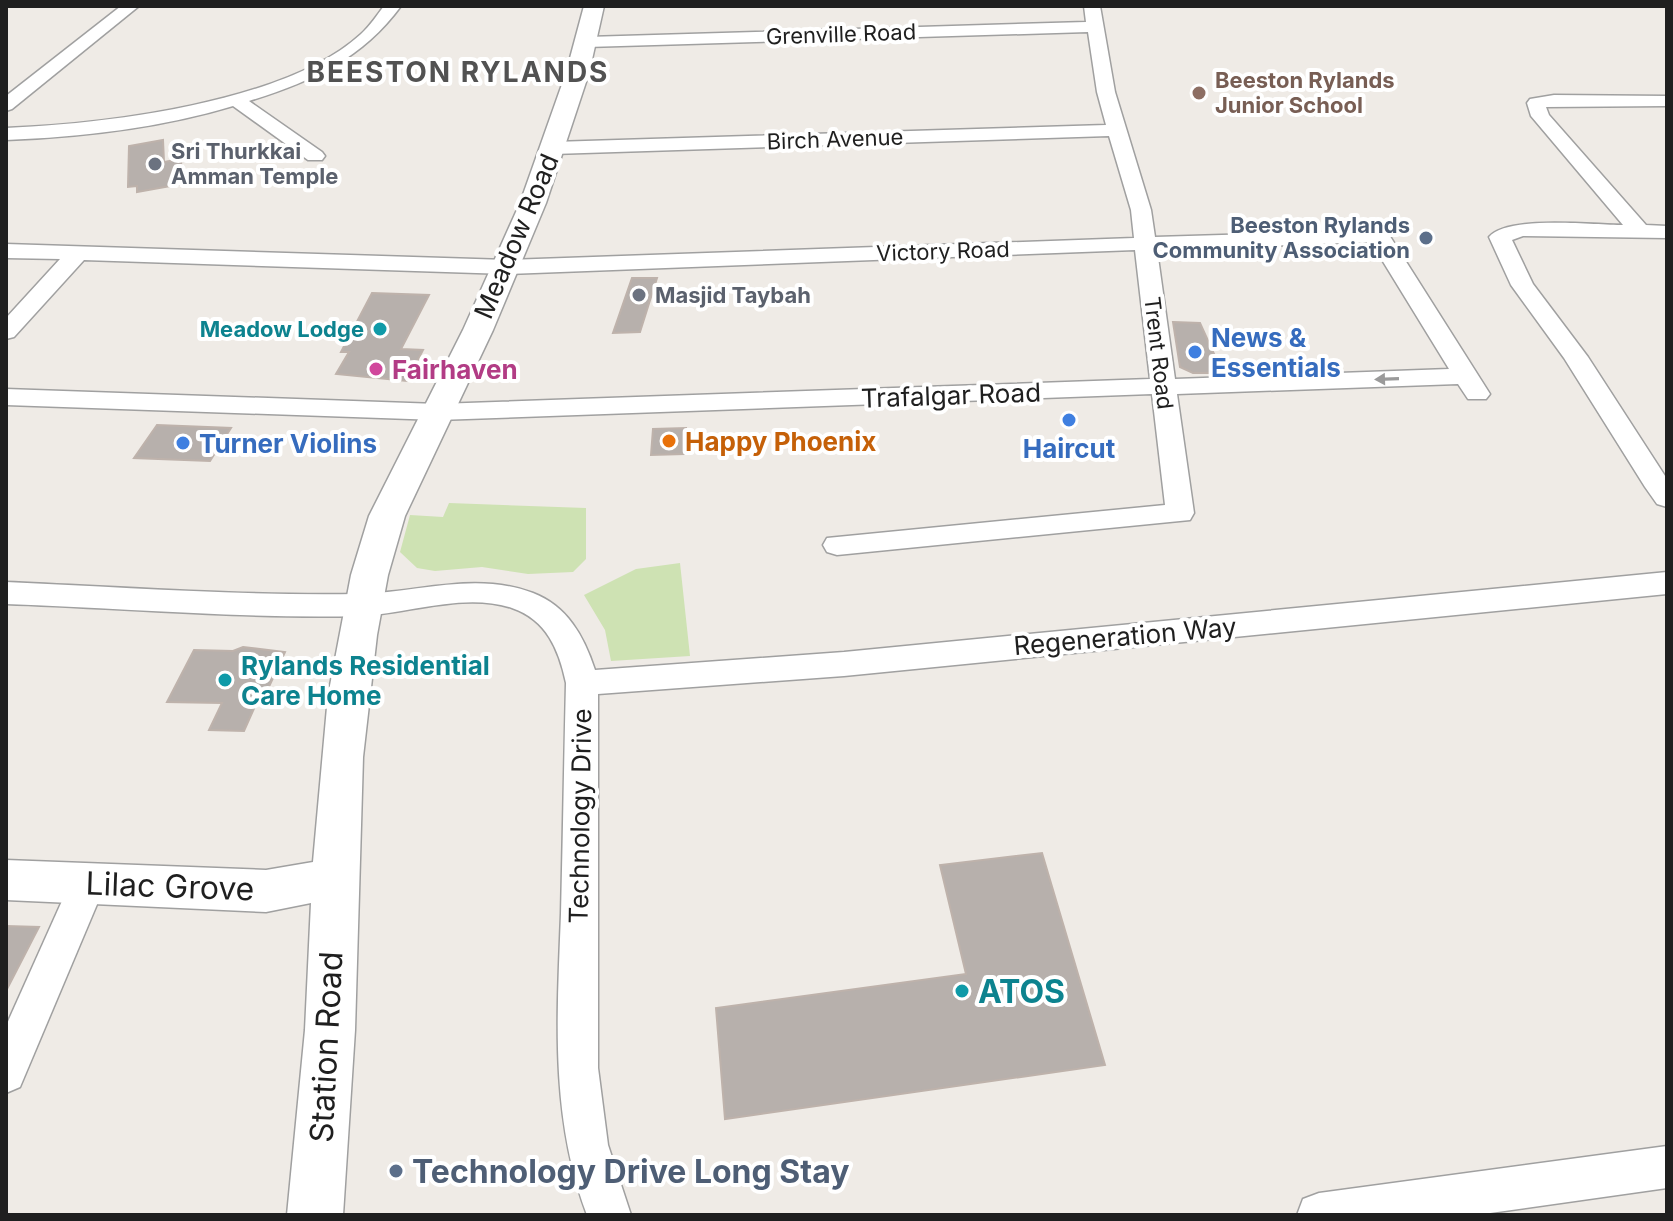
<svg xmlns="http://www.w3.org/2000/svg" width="1673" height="1221" viewBox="0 0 1673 1221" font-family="Inter,sans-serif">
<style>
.grass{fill:#cee2b3}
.building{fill:#b7b0ac;stroke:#beb2ab;stroke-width:2}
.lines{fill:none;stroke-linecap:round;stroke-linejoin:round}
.minor-casing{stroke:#a0a0a0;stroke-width:3}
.tertiary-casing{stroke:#a0a0a0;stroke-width:3}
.minor{fill:#fff;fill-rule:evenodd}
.tertiary{fill:#fff;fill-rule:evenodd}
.oneway{fill:#9a9a9a}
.education-dot{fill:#8d6e63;stroke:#fff;stroke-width:3}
.worship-dot{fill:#6b7280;stroke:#fff;stroke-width:3}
.service-dot{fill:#5c6f8a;stroke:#fff;stroke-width:3}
.culture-dot{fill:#0f9aa8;stroke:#fff;stroke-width:3}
.shop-dot{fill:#3f7fe0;stroke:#fff;stroke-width:3}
.hotel-dot{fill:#d1479c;stroke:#fff;stroke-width:3}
.food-dot{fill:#e8710a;stroke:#fff;stroke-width:3}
.labels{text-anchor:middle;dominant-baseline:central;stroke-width:8;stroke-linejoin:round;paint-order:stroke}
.far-street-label{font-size:22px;fill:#1f1f1f;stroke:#fff}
.far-education-label{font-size:22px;font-weight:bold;fill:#785e54;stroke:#fff;text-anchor:start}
.far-worship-label{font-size:22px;font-weight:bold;fill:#5b616d;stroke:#fff;text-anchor:start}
.far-service-label{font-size:22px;font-weight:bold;fill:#4e5e75;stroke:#fff;text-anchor:end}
.far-culture-label{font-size:22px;font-weight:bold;fill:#0d838f;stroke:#fff;text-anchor:end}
.street-label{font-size:26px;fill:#1f1f1f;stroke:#fff}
.shop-label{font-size:26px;font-weight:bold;fill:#366cbe;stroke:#fff;text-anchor:start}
.hotel-label{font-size:26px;font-weight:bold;fill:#b23c85;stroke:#fff;text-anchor:start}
.food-label{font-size:26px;font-weight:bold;fill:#c56008;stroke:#fff;text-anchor:start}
.culture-label{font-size:26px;font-weight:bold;fill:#0d838f;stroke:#fff;text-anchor:start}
.far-district-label{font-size:28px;font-weight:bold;letter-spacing:2px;fill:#525252;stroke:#fff}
.near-street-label{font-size:32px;fill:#1f1f1f;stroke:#fff}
.near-culture-label{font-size:32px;font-weight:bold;fill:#0d838f;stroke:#fff;text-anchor:start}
.near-service-label{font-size:32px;font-weight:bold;fill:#4e5e75;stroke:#fff;text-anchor:start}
</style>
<rect width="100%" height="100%" fill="#efebe6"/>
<g class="grass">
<path d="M449 503 586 508V559L573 572 528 574 482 567 435 571 417 568 400 552 410 515 443 517Z"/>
<path d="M680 563 690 656 611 661 605 630 584 595 636 569Z"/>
</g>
<g class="building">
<path d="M163 140 164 162 181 159 182 184 137 192V186L128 187 129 146Z"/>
<path d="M632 278H657L640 332 613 333Z"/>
<path d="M372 293 429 295 401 349 423 350 407 381 336 374 349 352H341Z"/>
<path d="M1173 322 1200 323 1219 365 1211 366 1213 373H1193L1180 367Z"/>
<path d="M157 425 231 428 210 461 134 458Z"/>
<path d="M686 428 684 454 651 455 653 429Z"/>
<path d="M243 647 285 652 261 704H256L244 731 209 730 222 703 167 702 194 650 233 651Z"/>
<path d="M1042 853 1105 1065 725 1119 716 1008 966 974 940 865Z"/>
<path d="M6 926 39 927 6 991Z"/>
</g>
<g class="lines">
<g class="minor-casing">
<g id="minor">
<path d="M121 6H139L12 109 6 111V96Z"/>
<path d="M384 6H401C362 59 311 82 249 101L322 152 325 156 322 160H308L233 106C160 128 82 137 6 140V128C104 124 286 103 361 34 370 26 377 15 384 6Z"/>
<path d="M1084 6H1100L1115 92 1151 210 1155 237 1386 230 1490 394 1486 399H1468L1458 384 1177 394 1194 513 1190 520 837 555 827 552 823 545 827 538 1165 505 1152 394 438 420 6 405V389L438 404 1150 379 1135 250 507 274 84 260 14 337 6 339V318L60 259 6 258V244L507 260 1134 238 1131 210 1109 136 553 154 543 148 553 142 1106 125 1097 92 1088 32 587 47 579 42 587 37 1086 22ZM1371 242 1449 369 1175 379 1157 250Z"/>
<path d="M1554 95 1667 96V106L1546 107 1549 115 1646 225 1667 226V238L1523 236 1512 240 1533 284 1588 357 1667 479V507L1657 504 1645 487 1564 358 1511 285 1489 237C1508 215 1593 225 1623 225L1531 116 1527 103 1530 99Z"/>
<path d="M1667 572V594L844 676 598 694V1068L608 1145 631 1215H587C550 1117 557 1017 561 914 563 837 564 760 566 683 559 650 547 620 512 608 464 592 408 614 360 616 243 619 124 608 6 604V582C123 587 241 596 358 594 417 593 475 571 533 593 567 606 584 636 595 670L844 652Z"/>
<path d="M88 867 101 872 106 883 20 1087 6 1093V1026L75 872Z"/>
<path d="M1667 1146V1188L1476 1215H1297L1303 1199 1319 1193Z"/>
</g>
</g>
<g class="tertiary-casing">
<path id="tertiary" d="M584 6H604L589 73 546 203 493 330 405 516 388 575 377 635 363 757 355 1030 343 1215H287L305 1030 311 903 266 912 6 900V860L266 870 313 862 328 696 351 575 369 516 463 330 520 203 566 73Z"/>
</g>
<use href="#minor" class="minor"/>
<use href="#tertiary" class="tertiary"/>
</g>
<defs><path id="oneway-solid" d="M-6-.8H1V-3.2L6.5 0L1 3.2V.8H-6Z" transform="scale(2)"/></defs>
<use class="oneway" href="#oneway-solid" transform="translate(1387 379) rotate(178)"/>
<circle class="education-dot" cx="1199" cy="93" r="8"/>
<g class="worship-dot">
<circle cx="155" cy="164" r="8"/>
<circle cx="639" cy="295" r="8"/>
</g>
<g class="service-dot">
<circle cx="1426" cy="238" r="8"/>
<circle cx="396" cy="1171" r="8"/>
</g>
<g class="culture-dot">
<circle cx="380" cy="329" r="8"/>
<circle cx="225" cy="680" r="8"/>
<circle cx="962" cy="991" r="8"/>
</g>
<g class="shop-dot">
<circle cx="1195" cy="352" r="8"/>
<circle cx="1069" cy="420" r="8"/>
<circle cx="183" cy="443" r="8"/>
</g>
<circle class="hotel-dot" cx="376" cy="369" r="8"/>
<circle class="food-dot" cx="669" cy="441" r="8"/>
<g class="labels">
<g class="far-street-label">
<text transform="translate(841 34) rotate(-2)">Grenville Road</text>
<text transform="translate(835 139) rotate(-2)">Birch Avenue</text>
<text transform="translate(943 251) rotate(-2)">Victory Road</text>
<text transform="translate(1159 353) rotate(83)">Trent Road</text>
</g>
<g class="far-education-label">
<text x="1215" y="80">Beeston Rylands<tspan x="1215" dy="25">Junior School</tspan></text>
</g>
<g class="far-worship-label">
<text x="171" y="151">Sri Thurkkai<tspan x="171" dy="25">Amman Temple</tspan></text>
<text x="655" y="295">Masjid Taybah</text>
</g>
<g class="far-service-label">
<text x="1410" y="225">Beeston Rylands<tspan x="1410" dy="25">Community Association</tspan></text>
</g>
<g class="far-culture-label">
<text x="364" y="329">Meadow Lodge</text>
</g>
<g class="street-label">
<text transform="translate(516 236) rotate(-67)">Meadow Road</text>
<text transform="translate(951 395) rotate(-2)">Trafalgar Road</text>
<text transform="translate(1125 636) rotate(-5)">Regeneration Way</text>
<text transform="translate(580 816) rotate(-89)">Technology Drive</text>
</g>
<g class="shop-label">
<text x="1211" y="337">News &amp;<tspan x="1211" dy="30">Essentials</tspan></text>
<text x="199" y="443">Turner Violins</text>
<text x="1069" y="448" text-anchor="middle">Haircut</text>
</g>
<g class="hotel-label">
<text x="392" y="369">Fairhaven</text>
</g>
<g class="food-label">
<text x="685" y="441">Happy Phoenix</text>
</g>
<g class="culture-label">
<text x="241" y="665">Rylands Residential<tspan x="241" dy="30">Care Home</tspan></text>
</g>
<g class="far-district-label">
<text x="458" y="72">BEESTON RYLANDS</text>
</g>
<g class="near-street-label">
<text transform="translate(170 886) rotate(2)">Lilac Grove</text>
<text transform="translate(326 1047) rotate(-87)">Station Road</text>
</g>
<g class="near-culture-label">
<text x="978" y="991">ATOS</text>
</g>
<g class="near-service-label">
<text x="412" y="1171">Technology Drive Long Stay</text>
</g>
</g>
<rect width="1673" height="1221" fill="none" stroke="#1f1f1f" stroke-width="16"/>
</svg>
